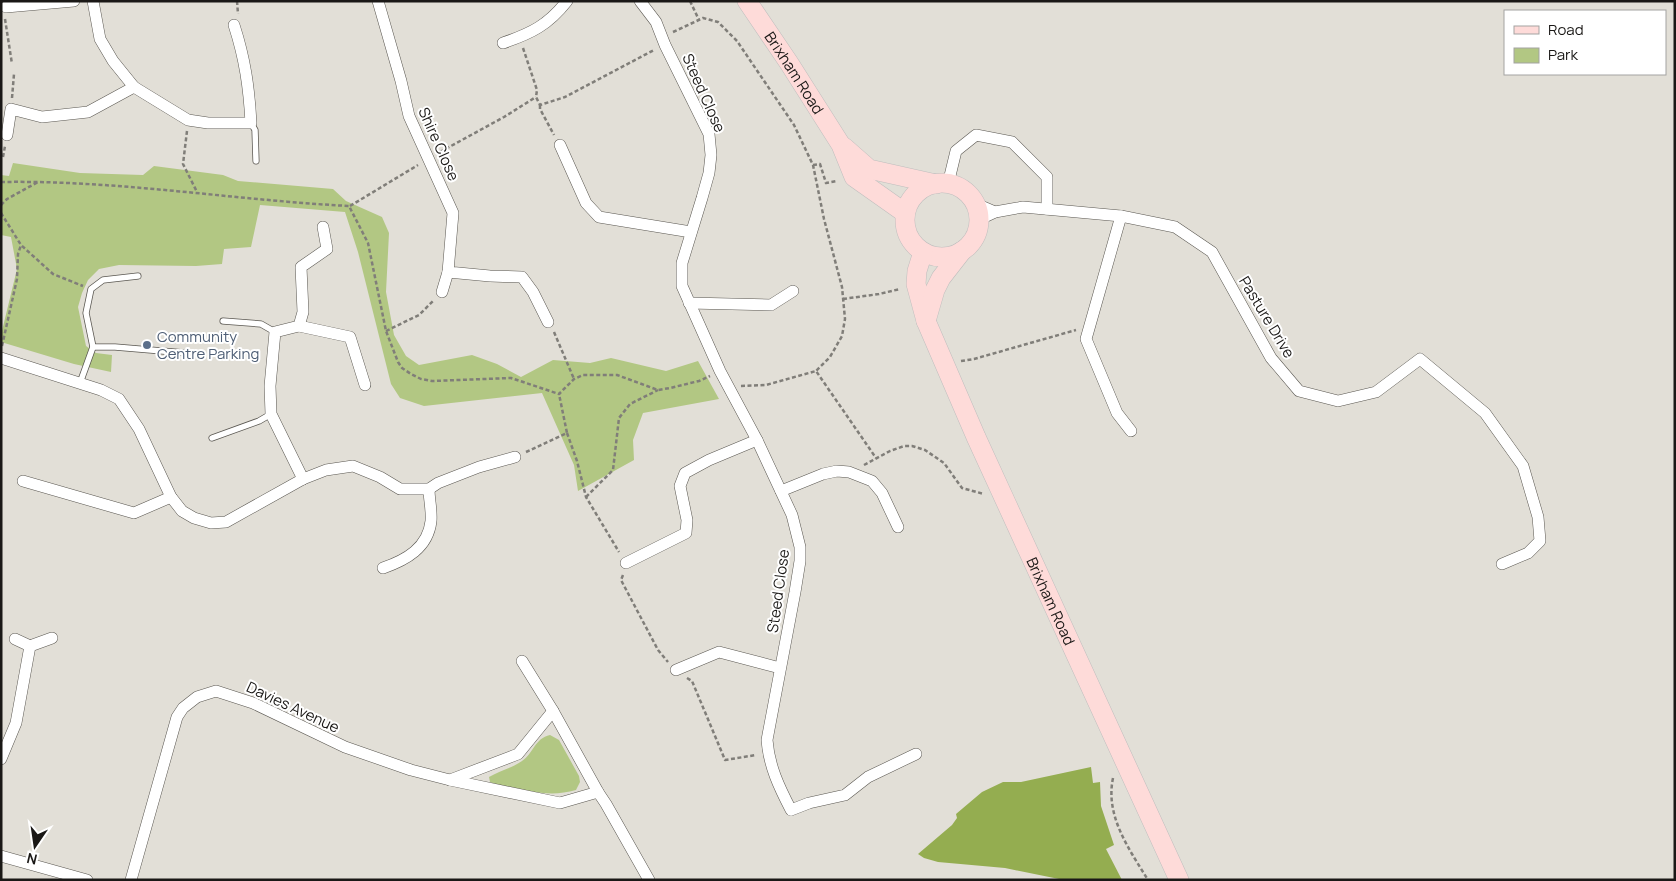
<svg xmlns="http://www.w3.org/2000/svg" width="1676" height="881" viewBox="0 0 1676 881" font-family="Manrope,sans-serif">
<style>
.green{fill:#b2c783}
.forest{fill:#94ad50}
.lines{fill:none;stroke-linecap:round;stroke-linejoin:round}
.service-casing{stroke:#5a5751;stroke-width:7}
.minor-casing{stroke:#5a5751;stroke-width:12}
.primary-casing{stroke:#bfbebe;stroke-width:20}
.path{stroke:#807e79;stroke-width:2.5;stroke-dasharray:4 2.5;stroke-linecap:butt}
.service{stroke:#fff;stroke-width:5.5}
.minor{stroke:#fff;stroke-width:11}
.primary{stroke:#fedbd9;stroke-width:19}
.service-dot{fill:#5c6f8a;stroke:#fff;stroke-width:2}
.labels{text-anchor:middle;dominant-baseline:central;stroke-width:4;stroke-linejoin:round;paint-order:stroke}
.street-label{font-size:15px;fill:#1a1816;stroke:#fff}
.service-label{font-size:15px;fill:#4e5e75;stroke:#fff;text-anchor:start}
</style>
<rect width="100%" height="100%" fill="#e2dfd7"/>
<g class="green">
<path d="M13 163 80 173 143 175 154 166 223 175 238 181 333 189 346 201 382 217 389 233 386 292 394 335 406 356 419 365 472 355 497 364 521 377 553 360 590 363 611 358 666 371 698 361 719 399 643 413 633 440 634 460 578 491 574 465 542 393 424 406 400 398 391 384 358 252 345 212 260 205 251 247 224 249 222 264 196 266 119 265 99 269 88 280 82 293 78 307 86 346 96 353 112 355 111 372 74 364 1 342V335L17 269 11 237 1 235V175L9 176Z"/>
<path d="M550 735 559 740 579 776 580 782 576 790C549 798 525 790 498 785L490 782 489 777C499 771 512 768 522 761 533 754 535 738 550 735Z"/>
</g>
<path class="forest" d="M1091 767 1093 783 1100 782 1101 806 1114 845 1106 849 1122 880H1064L1005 868 938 862 924 858 918 854 952 825 957 818 956 814 982 792 1003 782H1021Z"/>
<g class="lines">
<g class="service-casing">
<g id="service">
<path d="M251 123 255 130 256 161"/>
<path d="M223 321 261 324 275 332"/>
<path d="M93 347H115L186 353"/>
<path d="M80 383 93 347 86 313 91 289 103 280 138 276"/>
<path d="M212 438 259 421 271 414"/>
</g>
</g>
<g class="minor-casing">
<g id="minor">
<path d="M378 1 401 81 409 116 453 213 448 272 490 276 522 277 533 292 548 322"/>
<path d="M640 1 656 22 665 45 709 134 711 155 709 173 702 198 682 263V286L720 371 757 440 792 515 800 547V561L795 592 767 740C769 766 779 787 791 810L809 803 845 795 868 777 916 754"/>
<path d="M6 7 74 1"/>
<path d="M503 43C532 33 548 25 567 1"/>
<path d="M134 87 188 120 208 123H251C249 87 245 59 234 25"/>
<path d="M7 135 11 109 42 117 88 112 134 87 113 61 100 39 93 1"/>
<path d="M560 145 586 203 599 217 691 232"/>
<path d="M948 184 956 151 976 135 1012 142 1047 177V209"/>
<path d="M974 203 995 212"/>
<path d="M1121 216 1086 339 1117 413 1131 431"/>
<path d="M978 220 995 212 1023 207 1121 216 1175 227 1212 252 1271 358 1299 391 1338 401 1376 392 1420 359 1485 413 1523 466 1538 517 1540 541 1528 553 1502 564"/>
<path d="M442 292 448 272"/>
<path d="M689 303 771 305 793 291"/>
<path d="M299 326 350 337 365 385"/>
<path d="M1 358 101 390 119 399 139 429 171 497 182 511 194 518 211 523 226 522 303 479 326 470 353 466 380 477 400 489H429L438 483 479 467 515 457"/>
<path d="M303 479 271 414 270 386 275 332 299 326 303 312 301 267 327 249 323 227"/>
<path d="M23 481 134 513 171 497"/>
<path d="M781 491 823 474 837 471 849 472 872 481 882 493 898 527"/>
<path d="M626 563 686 533 687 520 680 486 685 473 709 460 757 440"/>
<path d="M383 568C406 560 428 548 431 521 432 511 429 499 429 489"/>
<path d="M15 639 30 646"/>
<path d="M522 661 553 711 598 792 606 804 649 880"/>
<path d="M676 670 719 652 780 668"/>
<path d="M1 759 16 723 30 646 52 638"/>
<path d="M450 780 560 803 598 792"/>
<path d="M1 856 87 880"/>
<path d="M131 880 177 717 183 708 197 697 216 691 253 703 345 747 411 770 450 780 518 754 553 711"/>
</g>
</g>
<g class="primary-casing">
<g id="primary">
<path id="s1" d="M747 1 789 63 841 145 854 177 905 213"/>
<path d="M844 147 869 169 936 184"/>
<circle cx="942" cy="220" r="37"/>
<path id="s2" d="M923 252 917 271 916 284 926 321 976 437 1179 880"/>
<path d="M926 321 935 290 941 278 962 251"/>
</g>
</g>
<g class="path">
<path d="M237 1 238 14"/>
<path d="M690 1 699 20"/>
<path d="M5 19 12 64"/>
<path d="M673 32 703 18 718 22 737 41 794 125 813 165 824 219 842 287 845 319 842 336 830 357 816 371"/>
<path d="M523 48 537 90 536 97 540 105 565 97 654 50"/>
<path d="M12 98 14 74"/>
<path d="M540 105V109L554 135"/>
<path d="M187 131 183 164 197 192"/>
<path d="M440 152 504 117 536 97"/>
<path d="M3 157 5 146"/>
<path d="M813 165 820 164 826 183 837 181"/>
<path d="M1 182C118 180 233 200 349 206L368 243 386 331 398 362 402 368 411 374 421 379 432 381 511 378 559 394 574 379 583 375H617L658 390 670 388 699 381 710 376"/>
<path d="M1 205 7 199 38 182"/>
<path d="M350 206 418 165"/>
<path d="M1 213 21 245 53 274 83 286"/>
<path d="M843 299 879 294 900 289"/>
<path d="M386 331 419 315 433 301"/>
<path d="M554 332 574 379"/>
<path d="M2 346 17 279 18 254 21 245"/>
<path d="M961 361 974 359 1076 330"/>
<path d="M741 386 766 385 816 371 876 458"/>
<path d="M567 433 577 461 586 497 619 552"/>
<path d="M526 452 567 433 559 394"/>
<path d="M864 465 890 451 904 446H912L925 450 944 463 962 488 984 494"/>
<path d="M586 497 613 470 619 418 630 404 658 390"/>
<path d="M623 575 621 580 658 650 668 662"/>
<path d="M687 678 692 681 725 760 756 755"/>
<path d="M1113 778C1105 816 1129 849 1148 880"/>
</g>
<use href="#service" class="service"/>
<use href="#minor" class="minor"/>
<use href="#primary" class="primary"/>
</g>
<circle class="service-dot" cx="147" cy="345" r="5"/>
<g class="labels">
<g class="street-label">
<text stroke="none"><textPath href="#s1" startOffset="86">Brixham Road</textPath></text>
<text transform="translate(704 93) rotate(66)">Steed Close</text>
<text transform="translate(439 144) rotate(66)">Shire Close</text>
<text transform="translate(1267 317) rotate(59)">Pasture Drive</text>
<text transform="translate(778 591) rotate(-82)">Steed Close</text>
<text stroke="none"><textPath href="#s2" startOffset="378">Brixham Road</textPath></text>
<text transform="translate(293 707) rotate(25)">Davies Avenue</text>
</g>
<g class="service-label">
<text x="157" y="336">Community<tspan x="157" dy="17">Centre Parking</tspan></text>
</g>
</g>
<rect width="1676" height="881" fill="none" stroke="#1a1816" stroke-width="5"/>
<rect x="1504" y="10" width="162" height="65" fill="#ffffff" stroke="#a3a3a2"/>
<rect x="1514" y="26" width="25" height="8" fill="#fedbd9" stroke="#a3a3a2"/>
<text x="1548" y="35" font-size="15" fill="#1a1816">Road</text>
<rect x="1514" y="48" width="25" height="15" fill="#b2c783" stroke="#a3a3a2"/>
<text x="1548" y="60" font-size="15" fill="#1a1816">Park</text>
<g transform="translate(35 846) rotate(193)" stroke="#ffffff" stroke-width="4" paint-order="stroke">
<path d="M0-4L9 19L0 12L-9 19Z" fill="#1a1816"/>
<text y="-8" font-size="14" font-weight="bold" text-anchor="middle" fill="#1a1816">N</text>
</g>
</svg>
